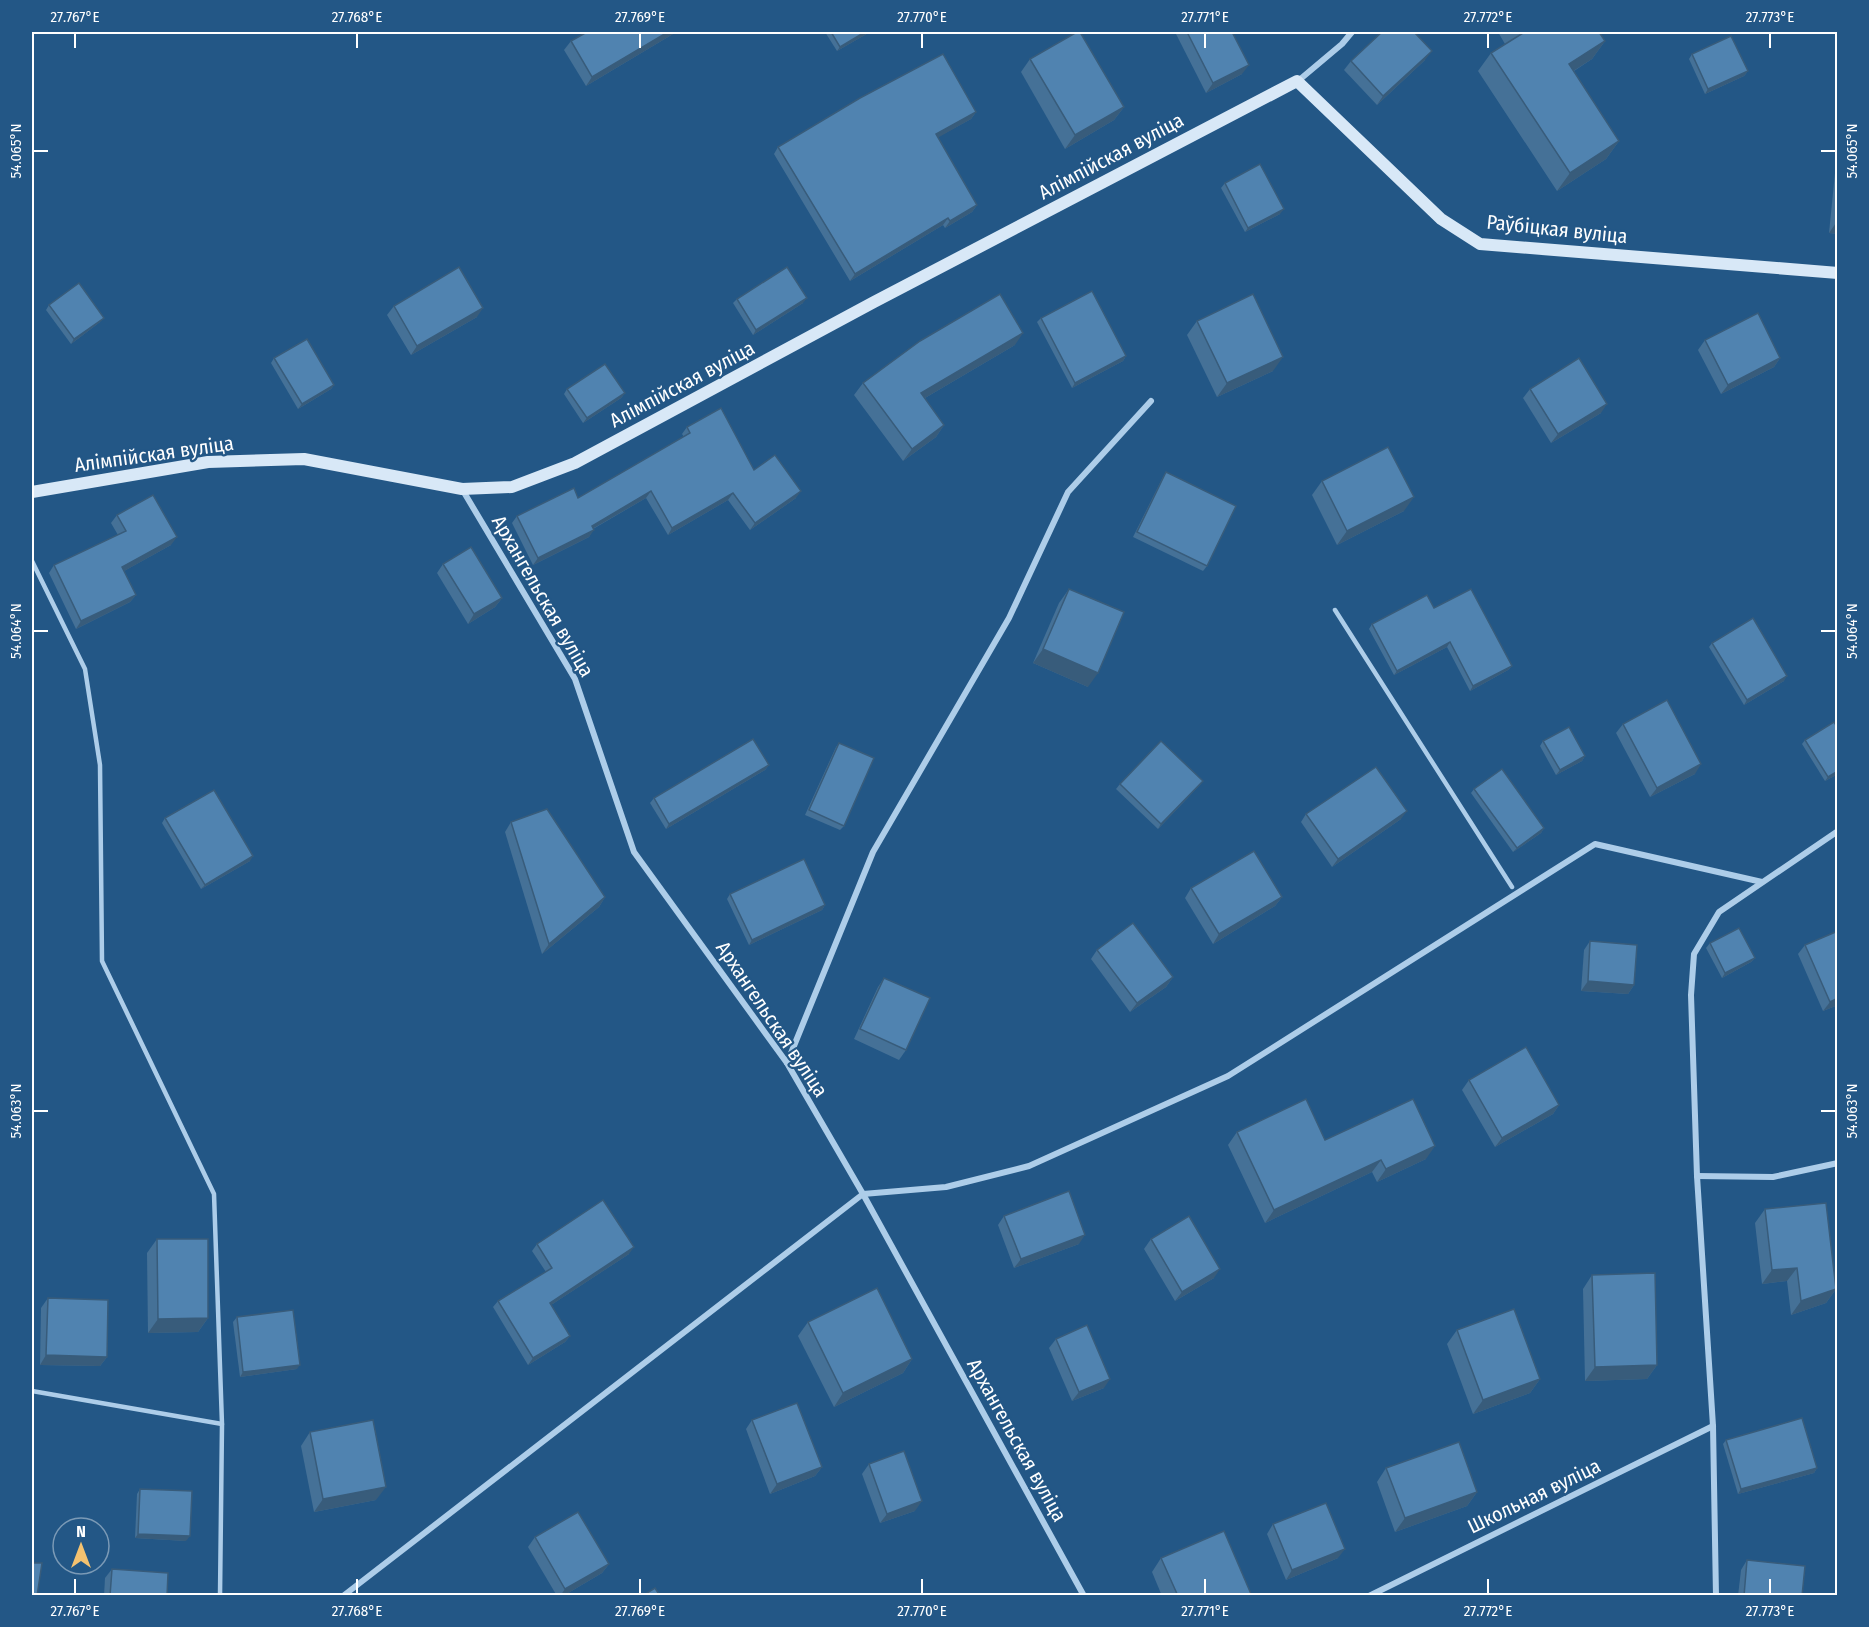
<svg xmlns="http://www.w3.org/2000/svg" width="1869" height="1627" viewBox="0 0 1869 1627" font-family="'Fira Sans Condensed',sans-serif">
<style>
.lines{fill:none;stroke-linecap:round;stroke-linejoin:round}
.lane{stroke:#adcde9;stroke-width:4.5}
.street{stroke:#adcde9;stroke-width:6}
.secondary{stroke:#d8e8f7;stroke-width:12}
.wall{fill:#457197}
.shaded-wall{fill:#385c7b}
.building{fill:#5083b0;stroke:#385c7b;stroke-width:1.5}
.ticks{fill:none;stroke:#fff;stroke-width:2}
.labels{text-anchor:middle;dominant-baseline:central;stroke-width:4.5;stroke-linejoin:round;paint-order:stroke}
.street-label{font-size:20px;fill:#fff;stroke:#235786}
.neatline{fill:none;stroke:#fff;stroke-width:2}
.ticks-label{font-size:15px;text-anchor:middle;fill:#fff}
</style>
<rect width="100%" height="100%" fill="#235786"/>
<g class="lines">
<g class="lane">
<path d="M32 561 85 669 100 765 102 961 214 1194 222 1424 220 1596"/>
<path d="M1335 610 1512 887"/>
<path d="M32 1391 222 1424"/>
</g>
<g class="street">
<path d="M1298 81 1342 44 1352 32"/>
<path d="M462 489 575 679 634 852 787 1063 863 1194 1084 1596"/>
<path d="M787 1063 873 852 1009 618 1068 492 1151 401"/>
<path d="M1697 1176 1773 1177 1838 1163"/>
<path d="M343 1596 863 1194 946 1187 1029 1166 1228 1076 1595 844 1762 882"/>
<path d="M1369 1596 1713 1426"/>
<path d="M1716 1596 1713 1426 1697 1176 1691 995 1694 954 1719 912 1838 831"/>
</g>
<path class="secondary" d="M32 492 208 462 304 459 462 489 512 487 575 463 874 302 1297 81 1441 219 1480 244 1838 273"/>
</g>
<g class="wall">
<path d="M825 32H870L837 51Z"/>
<path d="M1175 32H1232L1242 74 1206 93Z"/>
<path d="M1498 32H1599L1605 41 1592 59 1574 71 1619 141 1606 159 1557 191 1478 71 1491 53 1505 44Z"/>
<path d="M673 34 586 86 564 50 571 41Z"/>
<path d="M1692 54 1748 71 1744 76 1705 94 1689 59Z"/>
<path d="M1030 59 1124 107 1114 120 1065 149 1021 72Z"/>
<path d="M1425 60 1377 105 1344 70 1351 61Z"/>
<path d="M976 112 971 119 938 137 977 205 972 212 945 228 943 225 850 281 774 154 778 147Z"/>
<path d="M1838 160V234L1829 233 1836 163Z"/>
<path d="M1225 183 1280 214 1245 232 1221 188Z"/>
<path d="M737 299 803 303 753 335 733 303Z"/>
<path d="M49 305 100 322 71 344 46 310Z"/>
<path d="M394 306 477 317 411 355 387 315Z"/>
<path d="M1041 318 1126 356 1123 361 1072 388 1037 322Z"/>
<path d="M1197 321 1273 371 1217 397 1187 335Z"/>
<path d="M1705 340 1780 358 1774 367 1721 394 1698 350Z"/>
<path d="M1015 345 925 398 944 425 936 437 903 461 854 395 863 383Z"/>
<path d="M274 358 334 385 331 389 298 409 271 363Z"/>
<path d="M567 389 625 393 621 398 583 423 564 394Z"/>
<path d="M1530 389 1601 413 1551 443 1523 398Z"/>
<path d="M687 427 796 498 750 530 728 500 668 535 646 498 593 529 589 537 533 565 512 523 517 516 578 498 684 437 682 434Z"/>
<path d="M1166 472 1207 566 1203 571 1133 537 1163 477Z"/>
<path d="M1322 481 1404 511 1337 545 1312 495Z"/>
<path d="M117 515 171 545 124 571 136 595 130 602 76 629 49 573 54 565 118 535 111 523Z"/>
<path d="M443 564 502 598 495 607 468 624 437 573Z"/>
<path d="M1069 589 1088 687 1033 663 1059 603Z"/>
<path d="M1434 608 1512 666 1508 670 1470 691 1447 647 1394 675 1369 629 1372 624Z"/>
<path d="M1712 643 1784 681 1744 705 1709 647Z"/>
<path d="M1623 724 1695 774 1650 797 1616 733Z"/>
<path d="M1838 729V774L1825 781 1802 744 1805 740Z"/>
<path d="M1543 741 1585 756 1582 761 1556 775 1540 746Z"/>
<path d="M839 743 844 826 840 830 805 815 836 747Z"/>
<path d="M769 765 765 770 666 829 650 803 654 798Z"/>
<path d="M1203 781 1199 786 1158 829 1116 789 1120 784Z"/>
<path d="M1474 789 1544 828 1541 833 1513 852 1471 793Z"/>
<path d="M1306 814 1401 819 1332 867 1301 822Z"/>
<path d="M165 818 250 861 201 889 162 823Z"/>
<path d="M511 822 605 897 599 907 542 954 505 832Z"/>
<path d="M1191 888 1282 897 1275 906 1213 944 1185 898Z"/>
<path d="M730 894 825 905 822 910 749 945 727 899Z"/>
<path d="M1838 931V1005L1823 1011 1798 954 1805 945Z"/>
<path d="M1590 941 1634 985 1628 994 1581 991 1584 950Z"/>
<path d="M1710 943 1755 958 1751 962 1722 978 1706 948Z"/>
<path d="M1097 950 1173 977 1166 987 1130 1012 1091 959Z"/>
<path d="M884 978 906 1050 899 1060 854 1039 878 987Z"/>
<path d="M1469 1080 1559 1105 1553 1114 1495 1147 1462 1090Z"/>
<path d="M1237 1132 1325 1140 1426 1159 1377 1182 1372 1172 1265 1223 1228 1145Z"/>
<path d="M1765 1209 1836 1289 1826 1303 1791 1315 1787 1281 1762 1284 1755 1223Z"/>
<path d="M1004 1216 1079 1244 1014 1268 998 1225Z"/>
<path d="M157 1239 208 1318 198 1332 148 1333 147 1253Z"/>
<path d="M1151 1239 1214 1278 1175 1301 1144 1249Z"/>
<path d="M537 1244 629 1254 551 1305 570 1336 565 1342 528 1365 493 1307 498 1301 546 1272 532 1251Z"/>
<path d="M1592 1275 1657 1365 1647 1379 1585 1381 1583 1289Z"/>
<path d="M48 1298 107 1357 100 1366 40 1365 41 1308Z"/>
<path d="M237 1317 297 1369 240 1377 233 1322Z"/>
<path d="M808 1322 912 1359 903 1373 834 1407 798 1336Z"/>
<path d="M1457 1330 1540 1379 1530 1393 1473 1414 1447 1344Z"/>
<path d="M1056 1339 1104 1388 1072 1401 1049 1348Z"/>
<path d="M752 1420 822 1467 815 1476 770 1494 746 1429Z"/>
<path d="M310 1432 376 1500 314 1512 301 1446Z"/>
<path d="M1726 1440 1817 1468 1814 1473 1738 1494 1723 1444Z"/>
<path d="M869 1464 915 1511 880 1523 862 1474Z"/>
<path d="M1386 1468 1477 1492 1467 1506 1395 1532 1377 1482Z"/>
<path d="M140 1489 186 1541 135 1538 137 1494Z"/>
<path d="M1273 1524 1338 1558 1286 1580 1267 1534Z"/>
<path d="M535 1537 609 1564 602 1573 563 1596H557L528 1547Z"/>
<path d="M1161 1558 1251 1594 1250 1596H1162L1152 1572Z"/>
<path d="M1747 1560 1802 1596H1738L1741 1570Z"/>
<path d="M112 1569 167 1596H104L105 1578Z"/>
</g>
<g class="shaded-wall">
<path d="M668 32H675L673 34 586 86 592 77Z"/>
<path d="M865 32H870L837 51 840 47Z"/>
<path d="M1605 41 1592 59 1556 82 1569 64Z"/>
<path d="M1432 51 1425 60 1377 105 1383 96Z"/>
<path d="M1249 65 1242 74 1206 93 1213 83Z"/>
<path d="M1748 71 1744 76 1705 94 1708 89Z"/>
<path d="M1124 107 1114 120 1065 149 1075 135Z"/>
<path d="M976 112 971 119 932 141 936 134Z"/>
<path d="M1619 141 1606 159 1557 191 1570 173Z"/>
<path d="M977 205 972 212 945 228 950 221Z"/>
<path d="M1284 209 1280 214 1245 232 1248 228Z"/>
<path d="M948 218 943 225 850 281 855 274Z"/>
<path d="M1838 220V234L1829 233Z"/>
<path d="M807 298 803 303 753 335 756 330Z"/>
<path d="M483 308 477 317 411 355 417 346Z"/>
<path d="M104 318 100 322 71 344 74 339Z"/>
<path d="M1023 333 1015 345 913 405 921 393Z"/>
<path d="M1126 356 1123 361 1072 388 1075 383Z"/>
<path d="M1283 357 1273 371 1217 397 1227 383Z"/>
<path d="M1780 358 1774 367 1721 394 1728 385Z"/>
<path d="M334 385 331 389 298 409 302 404Z"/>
<path d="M625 393 621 398 583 423 587 418Z"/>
<path d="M1607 404 1601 413 1551 443 1558 434Z"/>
<path d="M944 425 936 437 903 461 912 449Z"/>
<path d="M651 491 646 498 587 532 592 526Z"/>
<path d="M801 491 796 498 750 530 755 523Z"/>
<path d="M733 493 728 500 668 535 672 528Z"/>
<path d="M1414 497 1404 511 1337 545 1347 531Z"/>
<path d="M594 530 589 537 533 565 538 558Z"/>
<path d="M177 537 171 545 117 575 122 567Z"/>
<path d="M136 595 130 602 76 629 81 621Z"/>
<path d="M502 598 495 607 468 624 474 614Z"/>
<path d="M1450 642 1447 647 1394 675 1397 671Z"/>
<path d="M1043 649 1098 673 1088 687 1033 663Z"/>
<path d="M1512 666 1508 670 1470 691 1473 686Z"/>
<path d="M1787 676 1784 681 1744 705 1747 700Z"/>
<path d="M1585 756 1582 761 1556 775 1560 770Z"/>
<path d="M1701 764 1695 774 1650 797 1657 788Z"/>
<path d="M769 765 765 770 666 829 669 824Z"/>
<path d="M1838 771V774L1825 781 1828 777Z"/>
<path d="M1203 781 1199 786 1158 829 1161 824Z"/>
<path d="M1407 811 1401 819 1332 867 1338 859Z"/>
<path d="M1544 828 1541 833 1513 852 1517 848Z"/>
<path d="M253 856 250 861 201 889 205 885Z"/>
<path d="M605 897 599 907 542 954 549 944Z"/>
<path d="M1282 897 1275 906 1213 944 1219 934Z"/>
<path d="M825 905 822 910 749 945 752 940Z"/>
<path d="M1755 958 1751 962 1722 978 1725 973Z"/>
<path d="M1173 977 1166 987 1130 1012 1137 1003Z"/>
<path d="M1588 981 1634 985 1628 994 1581 991Z"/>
<path d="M1838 998V1005L1823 1011 1830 1002Z"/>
<path d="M1559 1105 1553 1114 1495 1147 1502 1138Z"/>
<path d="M1435 1146 1426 1159 1377 1182 1386 1169Z"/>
<path d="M1381 1160 1372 1172 1265 1223 1274 1210Z"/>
<path d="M1085 1235 1079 1244 1014 1268 1021 1259Z"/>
<path d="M634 1247 629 1254 545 1309 550 1303Z"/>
<path d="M1797 1268 1787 1281 1762 1284 1772 1270Z"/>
<path d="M1220 1269 1214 1278 1175 1301 1182 1292Z"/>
<path d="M1836 1289 1826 1303 1791 1315 1801 1301Z"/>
<path d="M208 1318 198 1332 148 1333 158 1319Z"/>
<path d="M570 1336 565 1342 528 1365 533 1358Z"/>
<path d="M46 1355 107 1357 100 1366 40 1365Z"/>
<path d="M912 1359 903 1373 834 1407 843 1393Z"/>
<path d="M300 1365 297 1369 240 1377 243 1372Z"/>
<path d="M1657 1365 1647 1379 1585 1381 1595 1367Z"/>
<path d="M1110 1379 1104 1388 1072 1401 1079 1392Z"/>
<path d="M1540 1379 1530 1393 1473 1414 1483 1400Z"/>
<path d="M822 1467 815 1476 770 1494 777 1484Z"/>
<path d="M1817 1468 1814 1473 1738 1494 1741 1489Z"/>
<path d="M386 1487 376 1500 314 1512 323 1499Z"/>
<path d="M1477 1492 1467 1506 1395 1532 1405 1518Z"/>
<path d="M922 1501 915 1511 880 1523 887 1514Z"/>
<path d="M138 1534 190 1536 186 1541 135 1538Z"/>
<path d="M1345 1549 1338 1558 1286 1580 1292 1570Z"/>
<path d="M609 1564 602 1573 563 1596H560L565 1589Z"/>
</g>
<g class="building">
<path d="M587 32H668L592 77 571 41Z"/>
<path d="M831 32H865L840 47Z"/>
<path d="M1077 32H1080L1124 107 1075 135 1030 59Z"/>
<path d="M1187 32H1232L1249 65 1213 83Z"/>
<path d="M1382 32H1414L1432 51 1383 96 1351 61Z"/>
<path d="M1522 32H1599L1605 41 1569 64 1619 141 1570 173 1491 53 1523 33Z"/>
<path d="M1731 36 1748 71 1708 89 1692 54Z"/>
<path d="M943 54 976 112 936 134 977 205 950 221 948 218 855 274 778 147 860 98Z"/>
<path d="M1260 164 1284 209 1248 228 1225 183Z"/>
<path d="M459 267 483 308 417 346 394 306Z"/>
<path d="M787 267 807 298 756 330 737 299Z"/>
<path d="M79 283 104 318 74 339 49 305Z"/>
<path d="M1092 291 1126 356 1075 383 1041 318Z"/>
<path d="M1000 294 1023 333 921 393 944 425 912 449 863 383 920 341Z"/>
<path d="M1253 294 1283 357 1227 383 1197 321Z"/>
<path d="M1758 313 1780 358 1728 385 1705 340Z"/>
<path d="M307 339 334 385 302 404 274 358Z"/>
<path d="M1579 358 1607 404 1558 434 1530 389Z"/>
<path d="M605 364 625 393 587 418 567 389Z"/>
<path d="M721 408 754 470 775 455 801 491 755 523 733 493 672 528 651 491 592 526 594 530 538 558 517 516 574 488 578 498 690 433 687 427Z"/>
<path d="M1388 447 1414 497 1347 531 1322 481Z"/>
<path d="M1166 472 1236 506 1207 566 1137 532Z"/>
<path d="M153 495 177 537 122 567 136 595 81 621 54 565 126 531 117 515Z"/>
<path d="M471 547 502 598 474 614 443 564Z"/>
<path d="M1069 589 1124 612 1098 673 1043 649Z"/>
<path d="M1471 589 1512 666 1473 686 1450 642 1397 671 1372 624 1427 595 1434 608Z"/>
<path d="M1753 618 1787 676 1747 700 1712 643Z"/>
<path d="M1667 700 1701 764 1657 788 1623 724Z"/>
<path d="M1834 722 1838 729V771L1828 777 1805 740Z"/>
<path d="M1569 727 1585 756 1560 770 1543 741Z"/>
<path d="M753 739 769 765 669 824 654 798Z"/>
<path d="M1161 741 1203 781 1161 824 1120 784Z"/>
<path d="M839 743 874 758 844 826 809 810Z"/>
<path d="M1376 767 1407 811 1338 859 1306 814Z"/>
<path d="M1502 769 1544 828 1517 848 1474 789Z"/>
<path d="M214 790 253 856 205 885 165 818Z"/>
<path d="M547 809 605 897 549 944 511 822Z"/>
<path d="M1254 851 1282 897 1219 934 1191 888Z"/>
<path d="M804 859 825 905 752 940 730 894Z"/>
<path d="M1133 923 1173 977 1137 1003 1097 950Z"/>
<path d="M1739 928 1755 958 1725 973 1710 943Z"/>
<path d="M1838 931V998L1830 1002 1805 945Z"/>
<path d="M1590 941 1637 945 1634 985 1588 981Z"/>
<path d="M884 978 930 998 906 1050 860 1029Z"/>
<path d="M1526 1047 1559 1105 1502 1138 1469 1080Z"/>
<path d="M1306 1099 1325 1140 1413 1099 1435 1146 1386 1169 1381 1160 1274 1210 1237 1132Z"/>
<path d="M1069 1191 1085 1235 1021 1259 1004 1216Z"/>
<path d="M603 1200 634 1247 550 1303 570 1336 533 1358 498 1301 552 1268 537 1244Z"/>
<path d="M1826 1203 1836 1289 1801 1301 1797 1268 1772 1270 1765 1209Z"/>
<path d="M1189 1216 1220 1269 1182 1292 1151 1239Z"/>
<path d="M157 1239H208V1318L158 1319Z"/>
<path d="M1655 1273 1657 1365 1595 1367 1592 1275Z"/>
<path d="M877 1288 912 1359 843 1393 808 1322Z"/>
<path d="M48 1298 108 1300 107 1357 46 1355Z"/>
<path d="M1514 1309 1540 1379 1483 1400 1457 1330Z"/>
<path d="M293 1310 300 1365 243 1372 237 1317Z"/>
<path d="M1087 1325 1110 1379 1079 1392 1056 1339Z"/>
<path d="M797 1403 822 1467 777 1484 752 1420Z"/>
<path d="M1802 1418 1817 1468 1741 1489 1726 1440Z"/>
<path d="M373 1420 386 1487 323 1499 310 1432Z"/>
<path d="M1459 1442 1477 1492 1405 1518 1386 1468Z"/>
<path d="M904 1451 922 1501 887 1514 869 1464Z"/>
<path d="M140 1489 192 1491 190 1536 138 1534Z"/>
<path d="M1326 1503 1345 1549 1292 1570 1273 1524Z"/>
<path d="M578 1512 609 1564 565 1589 535 1537Z"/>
<path d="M1224 1531 1251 1594 1248 1596H1178L1161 1558Z"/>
<path d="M1747 1560 1805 1566 1802 1596H1744Z"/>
<path d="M32 1563H42L37 1596H32Z"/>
<path d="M112 1569 168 1573 167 1596H110Z"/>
<path d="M655 1588 660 1596H642Z"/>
</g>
<path class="ticks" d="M75 33V48M357 33V48M640 33V48M922 33V48M1205 33V48M1488 33V48M1770 33V48M33 151H48M1821 151H1836M33 631H48M1821 631H1836M33 1111H48M1821 1111H1836M75 1579V1594M357 1579V1594M640 1579V1594M922 1579V1594M1205 1579V1594M1488 1579V1594M1770 1579V1594"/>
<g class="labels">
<g class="street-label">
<text transform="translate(1111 156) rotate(-28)">Алімпійская вуліца</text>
<text transform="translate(1557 229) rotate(6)">Раўбіцкая вуліца</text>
<text transform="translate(682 384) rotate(-28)">Алімпійская вуліца</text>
<text transform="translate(154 454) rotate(-8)">Алімпійская вуліца</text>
<text transform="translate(543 596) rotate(60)">Архангельская вуліца</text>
<text transform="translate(772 1019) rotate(56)">Архангельская вуліца</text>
<text transform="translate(1017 1440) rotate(61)">Архангельская вуліца</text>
<text transform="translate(1534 1496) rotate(-26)">Школьная вуліца</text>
</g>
</g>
<rect width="1869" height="1627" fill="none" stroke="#235786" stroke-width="66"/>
<g transform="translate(81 1546)"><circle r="28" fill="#235786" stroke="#7b9ab6" stroke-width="1.5"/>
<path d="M0-4.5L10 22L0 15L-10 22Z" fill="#f4c270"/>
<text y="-9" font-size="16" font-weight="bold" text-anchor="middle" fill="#ffffff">N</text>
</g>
<rect x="33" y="33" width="1803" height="1561" class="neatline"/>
<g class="ticks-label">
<text x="75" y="22">27.767°E</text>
<text x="357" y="22">27.768°E</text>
<text x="640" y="22">27.769°E</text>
<text x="922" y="22">27.770°E</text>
<text x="1205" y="22">27.771°E</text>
<text x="1488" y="22">27.772°E</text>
<text x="1770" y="22">27.773°E</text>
<text transform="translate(16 151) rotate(-90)" y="5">54.065°N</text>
<text transform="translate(1852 151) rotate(-90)" y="5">54.065°N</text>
<text transform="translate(16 631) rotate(-90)" y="5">54.064°N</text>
<text transform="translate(1852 631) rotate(-90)" y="5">54.064°N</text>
<text transform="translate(16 1111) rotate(-90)" y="5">54.063°N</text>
<text transform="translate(1852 1111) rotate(-90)" y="5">54.063°N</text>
<text x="75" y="1616">27.767°E</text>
<text x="357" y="1616">27.768°E</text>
<text x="640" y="1616">27.769°E</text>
<text x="922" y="1616">27.770°E</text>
<text x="1205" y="1616">27.771°E</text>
<text x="1488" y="1616">27.772°E</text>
<text x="1770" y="1616">27.773°E</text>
</g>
</svg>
